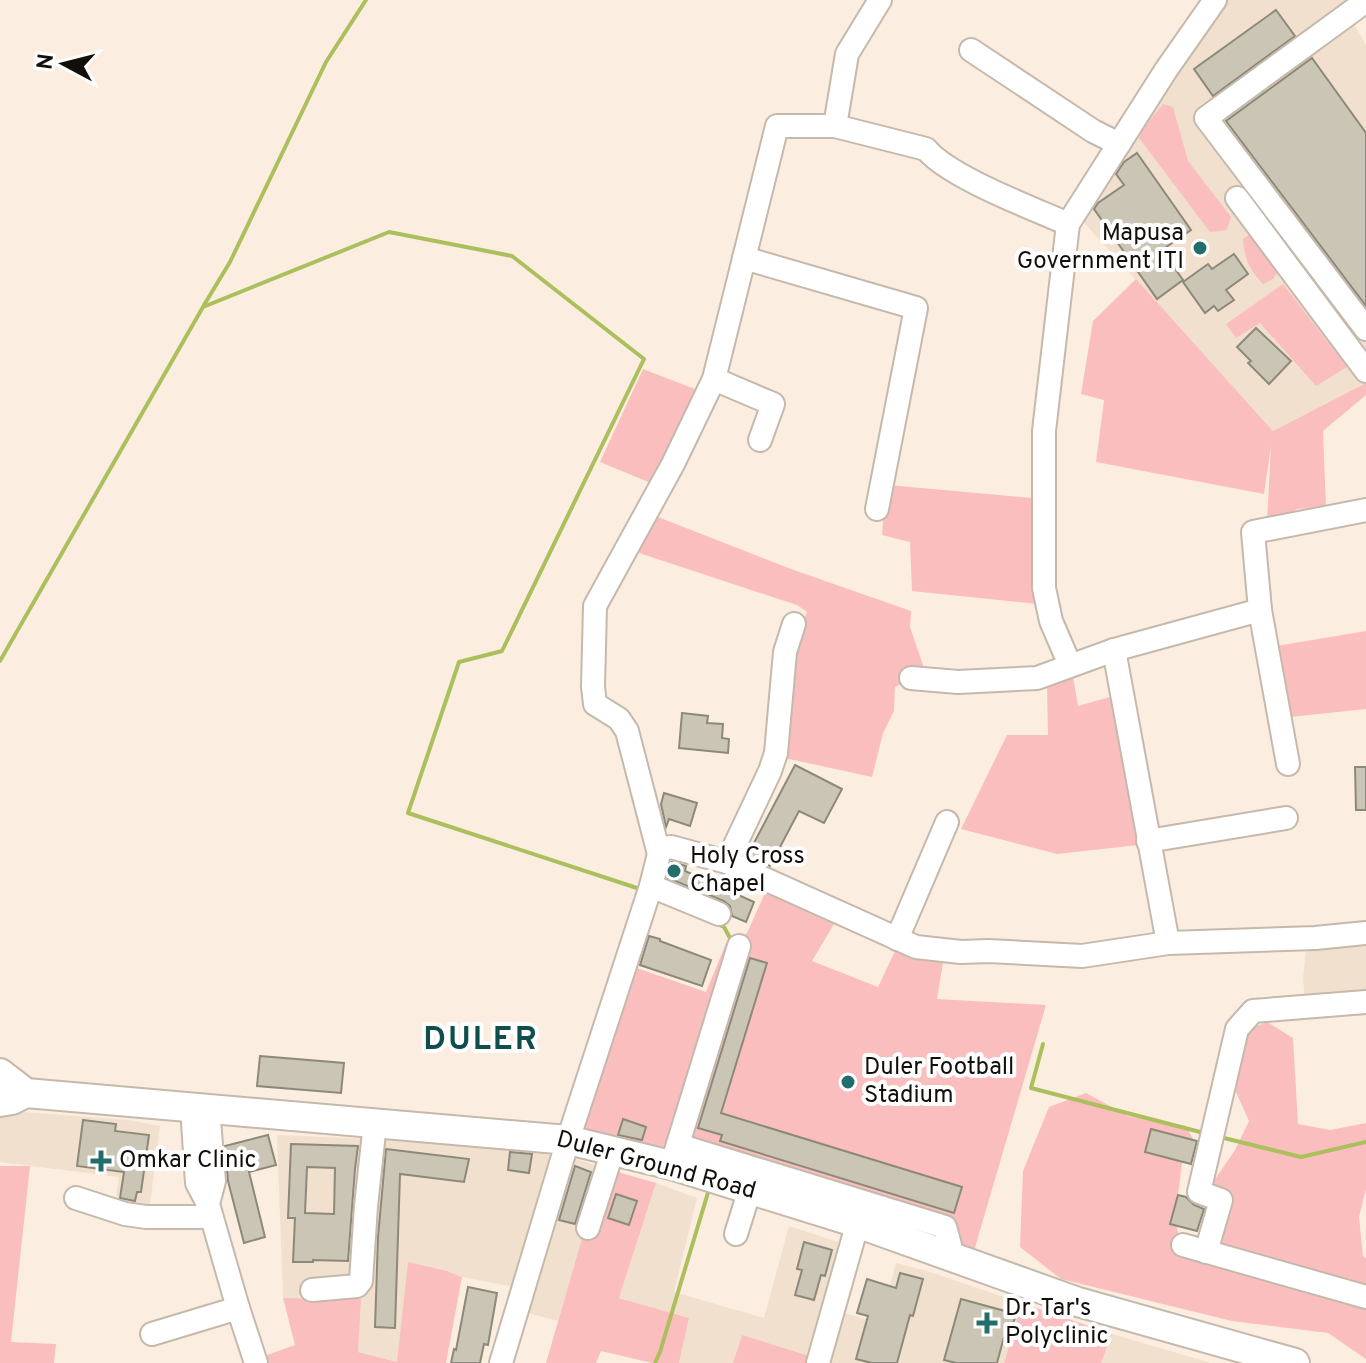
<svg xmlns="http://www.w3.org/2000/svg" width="1366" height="1363" viewBox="0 0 1366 1363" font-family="Overpass,sans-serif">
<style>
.built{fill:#f1e0cd}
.green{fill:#fbbebe}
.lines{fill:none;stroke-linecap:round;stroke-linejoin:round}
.stream{stroke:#acbf5d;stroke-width:4}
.building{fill:#cac5b5;stroke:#8d897a;stroke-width:2;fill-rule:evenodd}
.minor-casing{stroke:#c5b9ac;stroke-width:26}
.major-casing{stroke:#c5b9ac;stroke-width:32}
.minor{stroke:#fff;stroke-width:22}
.major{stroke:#fff;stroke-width:28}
.poi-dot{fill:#236e6c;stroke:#fefefe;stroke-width:3}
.labels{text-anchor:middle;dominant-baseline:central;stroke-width:8;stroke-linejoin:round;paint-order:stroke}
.poi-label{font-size:24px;fill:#120e0a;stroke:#fefefe;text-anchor:start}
.street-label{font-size:24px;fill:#120e0a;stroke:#fefefe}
.district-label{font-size:32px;font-weight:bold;letter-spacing:2px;fill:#0f4e4c;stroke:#fefefe}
</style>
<rect width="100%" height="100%" fill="#fbeee1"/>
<g class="built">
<path d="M1228 0H1346L1353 22 1366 45V383L1273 431 1078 216 1169 78Z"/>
<path d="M1366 941V1011L1306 1015 1303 978 1306 949Z"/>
<path d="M23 1112 128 1120 160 1126 149 1212 115 1205 119 1177 0 1162V1116Z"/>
<path d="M277 1135 471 1143 555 1156 514 1287 462 1277 447 1271 397 1362 358 1352 360 1299 283 1298Z"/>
<path d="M570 1157 604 1168 558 1321 524 1312Z"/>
<path d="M656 1183 697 1198 674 1292 764 1318 789 1226 844 1244 813 1357 742 1335 733 1363H679L689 1318 619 1298Z"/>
<path d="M896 1263 927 1271 1022 1303 1004 1363H834L825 1360 837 1311 880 1323Z"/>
<path d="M1112 1334 1211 1363H1101Z"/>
</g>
<g class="green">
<path d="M1163 104 1173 107 1188 161 1231 217 1227 230 1210 232 1139 138 1143 129Z"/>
<path d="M1252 233 1272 255 1278 271 1273 279 1263 284C1250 271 1244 258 1243 239Z"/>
<path d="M1136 279 1273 431 1366 383V395L1323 431 1326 506 1298 509 1267 523 1271 446 1264 494 1096 462 1104 400 1081 394 1093 321Z"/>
<path d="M1283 284 1347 367 1316 386 1260 323 1236 338 1226 324Z"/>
<path d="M643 369 700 391 653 484 600 462Z"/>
<path d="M888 485 1032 498 1037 604 912 591 910 542 882 535 884 510Z"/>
<path d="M658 517 791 569 911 611 910 627 925 671 895 687 894 711 883 733 872 777 780 757 792 651 807 612 797 605 636 552Z"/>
<path d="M1366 631V709L1290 717 1276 646Z"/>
<path d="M1072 671 1078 706 1117 695 1138 845 1057 854 961 829 1007 735H1048L1047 684Z"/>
<path d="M765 893 834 924 812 961 878 987 896 949 944 957 937 999 1046 1005 974 1251 576 1131 631 966 706 992 727 941 735 943 747 933Z"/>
<path d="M1267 1022 1293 1038 1298 1124 1330 1130 1366 1123V1189L1359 1217 1363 1256 1366 1258V1359L1328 1333 1232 1321 1061 1279 1020 1247 1023 1171 1049 1107 1086 1093 1128 1116 1186 1126 1193 1139 1182 1163 1175 1219 1182 1251 1201 1254 1211 1185 1235 1150 1249 1121 1231 1081 1244 1031Z"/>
<path d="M0 1166H30L11 1342 56 1344 54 1363H0Z"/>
<path d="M611 1170 656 1183 619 1298 689 1318 679 1363H652L601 1351 596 1363H546L584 1232Z"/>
<path d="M408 1262 447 1271 462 1277 446 1363H269L267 1355 295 1345 283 1298 361 1299 358 1352 397 1362Z"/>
<path d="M1022 1303 1112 1334 1101 1363H1004Z"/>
<path d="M742 1335 813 1357 811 1363H733Z"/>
</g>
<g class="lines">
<g class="stream">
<path d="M204 305 230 262 326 62 366 0"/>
<path d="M0 661 203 307 389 232 512 256 644 359 502 651 459 662 408 813 637 888"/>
<path d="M715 923 724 927 730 938"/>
<path d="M1043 1044 1031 1088 1204 1133"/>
<path d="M1220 1137 1301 1157 1366 1142"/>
<path d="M655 1363 660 1352 710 1186"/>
</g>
</g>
<g class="building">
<path d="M1276 10 1295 36 1213 96 1194 69Z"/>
<path d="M1312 58 1366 133V306L1226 121Z"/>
<path d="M1137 153 1191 230 1162 250 1183 280 1157 299 1094 209 1098 203 1124 185 1116 174 1124 162Z"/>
<path d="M1234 254 1248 274 1226 290 1234 300 1218 311 1214 306 1205 313 1183 282 1208 264 1212 269Z"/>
<path d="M1256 328 1291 361 1269 384 1248 363 1251 361 1237 347Z"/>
<path d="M682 713 708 716 707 723 723 724 722 738 729 739 728 753 679 748Z"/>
<path d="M795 765 842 789 824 823 799 811 770 866 747 856Z"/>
<path d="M1355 767H1366V810H1356Z"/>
<path d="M664 793 697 803 690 826 669 819 666 827 661 804Z"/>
<path d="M672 862 686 866 685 871 754 902 746 922 732 916 730 906 724 901 668 878Z"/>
<path d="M649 936 660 939V941L711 960 702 986 640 965Z"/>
<path d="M750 958 767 963 721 1113 962 1187 954 1213 720 1141 722 1135 698 1128Z"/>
<path d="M260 1056 344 1063 341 1093 257 1086Z"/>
<path d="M623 1119 646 1127 642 1140 618 1135Z"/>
<path d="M83 1120 116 1124 115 1131 149 1135 141 1192H137L135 1201 120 1198 124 1172 77 1166Z"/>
<path d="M1151 1129 1197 1141 1191 1164 1145 1152Z"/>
<path d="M268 1135 276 1165 249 1172 265 1237 244 1243 228 1181 225 1146Z"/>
<path d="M291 1144 358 1146 355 1169 348 1261 313 1260V1262H293L295 1218H288ZM307 1167 335 1168 334 1214 305 1213Z"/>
<path d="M386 1149 469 1159 464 1182 400 1174 395 1328 375 1327 378 1237Z"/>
<path d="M510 1152 532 1154 529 1173 508 1170Z"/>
<path d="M575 1166 591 1172 575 1224 559 1220Z"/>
<path d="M616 1194 637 1201 629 1225 608 1218Z"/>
<path d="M1178 1195 1186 1197 1194 1205 1204 1209 1197 1231 1170 1224Z"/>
<path d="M804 1242 832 1250 825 1276 821 1275 814 1300 795 1295 802 1270 797 1269Z"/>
<path d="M900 1273 923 1279 913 1316 910 1315 897 1363H872L856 1359 868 1316 857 1313 867 1279 896 1288Z"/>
<path d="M468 1287 497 1293 488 1345 484 1344 480 1363H451L454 1349 456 1350Z"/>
<path d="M961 1299 1016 1314 1009 1338 1004 1337 997 1363H956L944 1360Z"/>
</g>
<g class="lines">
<g class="minor-casing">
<g id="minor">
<path d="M1366 1 1206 118 1366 329"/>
<path d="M971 50 1093 131 1119 144"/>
<path d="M835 126 847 54 880 0"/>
<path d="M1237 198 1366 371"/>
<path d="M744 258 916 308 877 509"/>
<path d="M714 379 773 404 760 440"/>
<path d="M1260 610 1288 764"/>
<path d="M1114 650 1168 943"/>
<path d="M1070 665 1051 621 1044 588V431L1068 224 1166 70 1215 0"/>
<path d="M911 678 958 682 1037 678 1114 650 1260 610 1253 532 1366 510"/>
<path d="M1148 841 1286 818"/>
<path d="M659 854 627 731 619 719 595 704 593 687 595 606 673 464 714 379 777 126H835L926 149C949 177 1032 208 1068 224"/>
<path d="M727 862 770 771 776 753 785 652 794 624"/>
<path d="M651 886 719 914"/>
<path d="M897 939 947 822"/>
<path d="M192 1107 197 1183 208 1204 238 1308 256 1363"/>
<path d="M208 1108 214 1181 208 1204"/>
<path d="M678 1145 945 1227 950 1245 949 1256"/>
<path d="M674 1157 739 946"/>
<path d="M76 1198 125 1214 146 1217H210"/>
<path d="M588 1228 613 1150"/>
<path d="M736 1234 746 1202"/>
<path d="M1183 1245 1366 1297"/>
<path d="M1206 1252 1221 1200 1199 1192 1237 1029 1253 1011 1366 1002"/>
<path d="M312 1290 357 1286 361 1281 366 1206 375 1123"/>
<path d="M152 1334 238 1308"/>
<path d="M501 1363 568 1140 651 886 659 854 664 848 671 847 727 862 916 947 961 952 988 951 1082 956 1168 943 1315 938 1366 933"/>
<path d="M818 1363 854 1236V1222"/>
</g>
</g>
<g class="major-casing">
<g id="major">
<path d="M0 1073 26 1093 568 1140 671 1165 854 1222 1078 1302 1295 1363"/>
<path d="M0 1102 12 1100 26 1093"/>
</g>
</g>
<use href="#minor" class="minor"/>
<use href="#major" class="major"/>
</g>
<g class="poi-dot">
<circle cx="1200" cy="248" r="8"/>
<circle cx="674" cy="871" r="8"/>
<circle cx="848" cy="1082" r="8"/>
<path d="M97 1149h8v8h8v8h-8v8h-8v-8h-8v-8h8z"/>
<path d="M983 1311h8v8h8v8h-8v8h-8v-8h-8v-8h8z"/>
</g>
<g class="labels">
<g class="poi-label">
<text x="1184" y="234" text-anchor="end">Mapusa<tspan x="1184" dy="28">Government ITI</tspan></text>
<text x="690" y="857">Holy Cross<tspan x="690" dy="28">Chapel</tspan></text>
<text x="864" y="1068">Duler Football<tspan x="864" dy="28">Stadium</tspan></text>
<text x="119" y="1161">Omkar Clinic</text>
<text x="1005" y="1309">Dr. Tar's<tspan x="1005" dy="28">Polyclinic</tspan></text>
</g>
<g class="street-label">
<text transform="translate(656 1166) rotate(15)">Duler Ground Road</text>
</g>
<g class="district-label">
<text x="481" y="1041">DULER</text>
</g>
</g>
<g transform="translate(64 64) rotate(277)" stroke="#fefefe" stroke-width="6" paint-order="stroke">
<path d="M0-6L14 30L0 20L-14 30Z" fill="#120e0a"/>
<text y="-12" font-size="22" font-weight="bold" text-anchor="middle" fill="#120e0a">N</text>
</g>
</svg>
